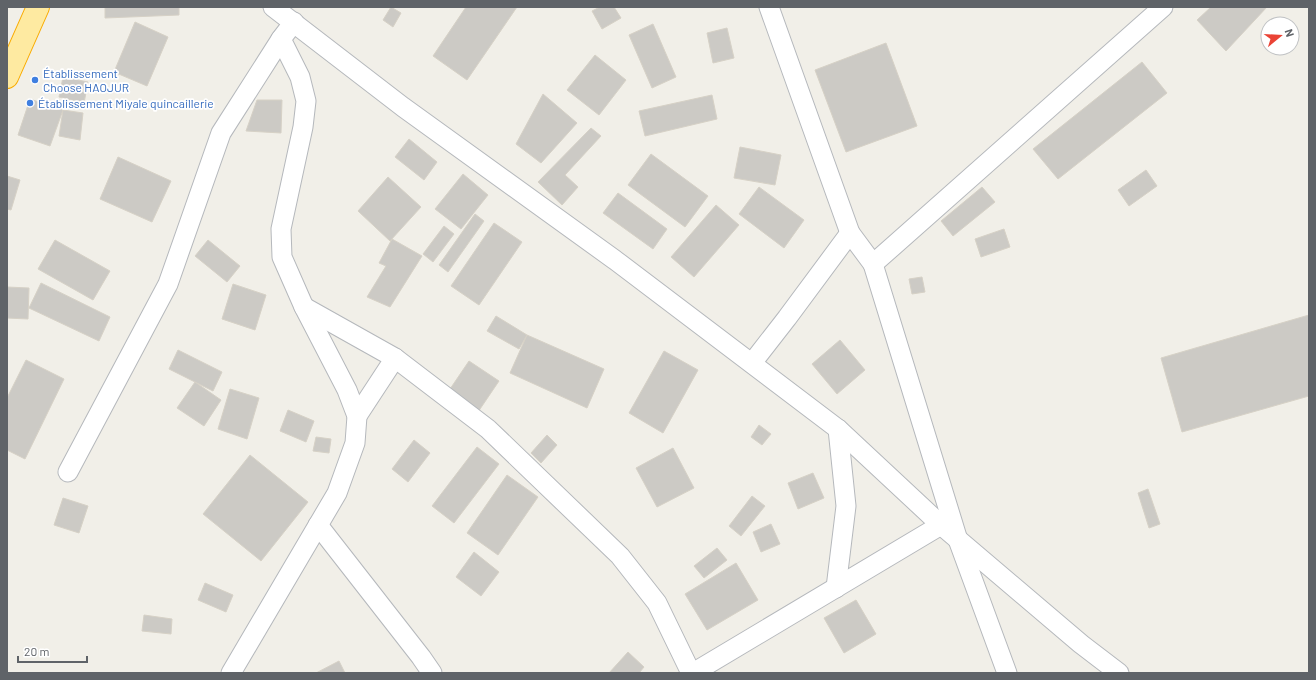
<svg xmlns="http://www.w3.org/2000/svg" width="1316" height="680" viewBox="0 0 1316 680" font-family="Barlow,sans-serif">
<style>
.building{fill:#cccac5;stroke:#d6d1c6}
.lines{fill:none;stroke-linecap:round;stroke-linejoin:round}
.minor-casing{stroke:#b5b8bc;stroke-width:21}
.trunk-casing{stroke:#f9ab00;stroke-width:24}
.minor{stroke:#fff;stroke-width:19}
.trunk{stroke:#feeaa1;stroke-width:22}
.shop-dot{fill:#3f7fe0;stroke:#fff;stroke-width:1.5}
.labels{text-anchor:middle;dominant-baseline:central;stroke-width:3.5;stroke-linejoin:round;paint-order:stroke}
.shop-label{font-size:12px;fill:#366cbe;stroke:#fff;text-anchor:start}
</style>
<rect width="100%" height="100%" fill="#f1efe8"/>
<g class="building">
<path d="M105 7H179V15L105 18Z"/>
<path d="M391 7 401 13 393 27 383 20Z"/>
<path d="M466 7H517L467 80 433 56Z"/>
<path d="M600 7H614L621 18 602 29 592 11Z"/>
<path d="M1211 7H1267L1226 51 1197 20Z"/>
<path d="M135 22 168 37 147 86 114 72Z"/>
<path d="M653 24 676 77 652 88 629 35Z"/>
<path d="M727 28 734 58 713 63 707 33Z"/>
<path d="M886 43 917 126 846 152 815 70Z"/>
<path d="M595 55 626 80 599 115 567 90Z"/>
<path d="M1142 62 1167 93 1058 179 1033 149Z"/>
<path d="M63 77 88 82 84 103 59 97Z"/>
<path d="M543 94 577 123 541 163 516 144Z"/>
<path d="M712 95 717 119 645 136 639 111Z"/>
<path d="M30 99 63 110 50 146 18 135Z"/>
<path d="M257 100H282L281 133 246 131Z"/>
<path d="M63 110 83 113 80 140 59 136Z"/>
<path d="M591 128 601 136 565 175 578 187 562 205 538 182Z"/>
<path d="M409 139 437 162 424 180 395 157Z"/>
<path d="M740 147 781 155 775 185 734 178Z"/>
<path d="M651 154 708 196 685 227 628 185Z"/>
<path d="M118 157 171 181 152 222 100 199Z"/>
<path d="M1146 170 1157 186 1129 206 1118 190Z"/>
<path d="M463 174 488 195 461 229 435 209Z"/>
<path d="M7 176 20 180 11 210 7 209Z"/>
<path d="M388 177 421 207 390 241 358 211Z"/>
<path d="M759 187 804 220 784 248 739 214Z"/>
<path d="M982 187 995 202 953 236 941 221Z"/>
<path d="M618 193 667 229 653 249 603 213Z"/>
<path d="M716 205 739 225 694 277 671 257Z"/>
<path d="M475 214 484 221 448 272 439 265Z"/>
<path d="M494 223 522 242 479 305 451 286Z"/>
<path d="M444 226 454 234 433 262 423 254Z"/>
<path d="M1004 229 1010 247 981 257 975 239Z"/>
<path d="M392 239 422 256 390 307 367 297 386 266 379 263Z"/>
<path d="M55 240 110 271 93 300 38 269Z"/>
<path d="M208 240 240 266 227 282 195 256Z"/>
<path d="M922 277 925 292 912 294 909 279Z"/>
<path d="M41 283 110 317 99 341 29 308Z"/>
<path d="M233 284 266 295 255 330 222 319Z"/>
<path d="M7 287 29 288 28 319 7 318Z"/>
<path d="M1309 315V396L1182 432 1161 358Z"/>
<path d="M496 316 527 335 519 349 487 331Z"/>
<path d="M527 335 604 369 587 408 510 373Z"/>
<path d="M840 340 865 370 837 394 812 364Z"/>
<path d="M178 350 222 372 213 391 169 369Z"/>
<path d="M664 351 698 370 663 433 629 413Z"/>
<path d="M26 360 64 379 25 459 7 450V398Z"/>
<path d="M469 361 499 381 478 412 448 392Z"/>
<path d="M195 382 221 400 204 426 177 408Z"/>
<path d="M230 389 259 398 247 439 218 429Z"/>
<path d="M288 410 314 421 306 442 280 431Z"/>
<path d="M759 425 771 434 762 445 751 437Z"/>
<path d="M547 435 557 445 541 463 531 453Z"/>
<path d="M316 437 331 439 329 453 313 451Z"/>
<path d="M414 440 430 453 408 482 392 469Z"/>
<path d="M477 447 499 464 454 523 432 506Z"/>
<path d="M673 448 694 488 657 507 636 468Z"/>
<path d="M250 455 308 502 261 561 203 514Z"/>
<path d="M813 473 824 498 798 509 788 483Z"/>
<path d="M507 475 538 497 498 555 467 533Z"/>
<path d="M1148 489 1160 524 1149 528 1138 493Z"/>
<path d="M752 496 765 506 741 536 729 526Z"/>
<path d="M63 498 88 506 79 533 54 525Z"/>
<path d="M771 524 780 544 761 552 753 532Z"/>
<path d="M717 548 727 560 704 578 694 566Z"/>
<path d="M474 552 499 572 481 596 456 577Z"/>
<path d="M736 563 758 600 707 630 685 594Z"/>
<path d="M205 583 233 595 226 612 198 600Z"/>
<path d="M856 600 876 634 844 653 824 618Z"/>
<path d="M144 615 172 619 171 634 142 631Z"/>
<path d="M628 652 644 667 639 673H609Z"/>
<path d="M339 661 345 673H316Z"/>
</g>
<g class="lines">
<g class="minor-casing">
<g id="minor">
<path d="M273 7 403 107 615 260 838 429 941 525 1081 644 1119 673"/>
<path d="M769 7 850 233 873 264"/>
<path d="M304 307 395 358 488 429 620 556 657 603 691 673"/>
<path d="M752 363 787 318 850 233"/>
<path d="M357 416 395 358"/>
<path d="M68 472 168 284 221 133 281 39"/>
<path d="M318 525 421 657 432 673"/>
<path d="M836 588 846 506 838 429"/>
<path d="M231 673 337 493 355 443 357 416 347 390 304 307 282 257 281 229 303 127 306 101 300 77 281 39 294 22"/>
<path d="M693 673 941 525"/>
<path d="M1007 673 957 537 873 264 1163 7"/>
</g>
</g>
<g class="trunk-casing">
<path id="trunk" d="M7 77 38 7"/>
</g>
<use href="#minor" class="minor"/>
<use href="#trunk" class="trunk"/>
</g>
<g class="shop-dot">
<circle cx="35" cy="80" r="4"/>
<circle cx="30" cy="103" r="4"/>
</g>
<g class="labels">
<g class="shop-label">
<text x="43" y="73">Établissement<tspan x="43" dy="14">Choose HAOJUR</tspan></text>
<text x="38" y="103">Établissement Miyale quincaillerie</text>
</g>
</g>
<rect width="1316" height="680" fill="none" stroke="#5f6368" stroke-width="16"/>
<g transform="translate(1280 36) rotate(72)"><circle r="19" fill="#ffffff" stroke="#bfc1c3"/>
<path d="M0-3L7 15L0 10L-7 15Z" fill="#ea4335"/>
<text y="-6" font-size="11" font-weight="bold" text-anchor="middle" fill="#5f6368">N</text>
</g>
<path d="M18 656v6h69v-6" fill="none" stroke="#5f6368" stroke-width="2"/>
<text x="24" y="656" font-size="12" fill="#5f6368" stroke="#ffffff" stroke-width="3" paint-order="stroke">20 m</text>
</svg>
